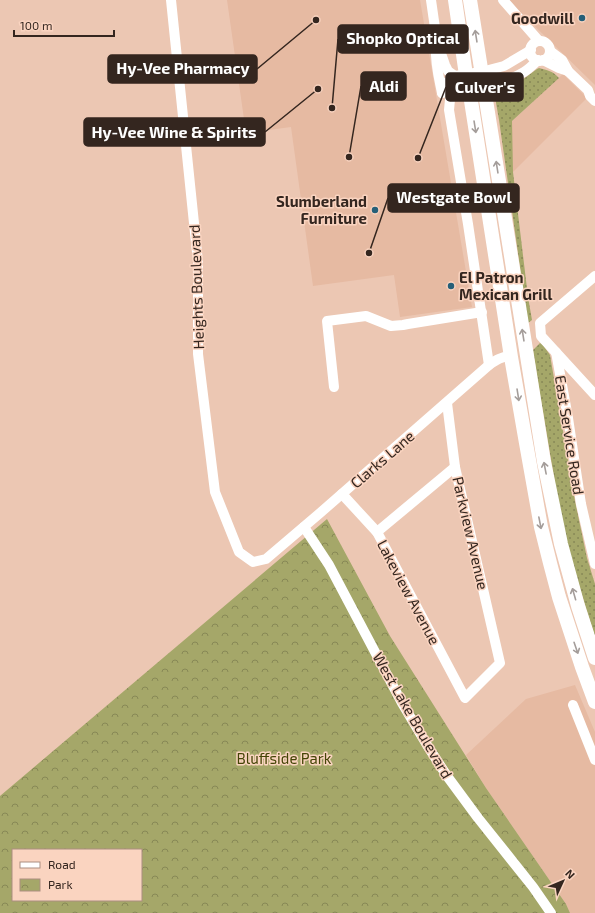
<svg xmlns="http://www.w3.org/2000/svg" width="595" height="913" viewBox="0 0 595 913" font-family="'Exo 2',sans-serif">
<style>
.built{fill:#e6baa2}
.grass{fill:url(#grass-dots)}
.park{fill:url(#park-crowns);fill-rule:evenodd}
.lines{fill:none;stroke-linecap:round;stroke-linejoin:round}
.minor{stroke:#fff;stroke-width:10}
.highway{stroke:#fff;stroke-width:14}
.oneway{stroke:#a49d9a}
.poi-dot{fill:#255f78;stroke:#fad4c0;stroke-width:1.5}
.labels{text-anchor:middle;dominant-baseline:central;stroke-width:3;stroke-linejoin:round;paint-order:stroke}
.poi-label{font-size:15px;font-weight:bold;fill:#34261f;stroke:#fad4c0;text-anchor:end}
.street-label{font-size:15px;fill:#34261f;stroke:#fad4c0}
.park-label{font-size:15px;fill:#444406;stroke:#fad4c0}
.leader{fill:none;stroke:#34261f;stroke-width:1.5}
.callout-dot{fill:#34261f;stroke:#fad4c0;stroke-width:1.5}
.callout{fill:#34261f;stroke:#34261f;stroke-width:1.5}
.callout-label{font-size:16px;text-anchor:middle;font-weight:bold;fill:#fff}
</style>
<defs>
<pattern id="grass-dots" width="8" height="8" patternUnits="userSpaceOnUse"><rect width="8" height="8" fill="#a5a769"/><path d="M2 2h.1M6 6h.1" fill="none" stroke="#878856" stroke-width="1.8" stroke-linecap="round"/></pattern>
<pattern id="park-crowns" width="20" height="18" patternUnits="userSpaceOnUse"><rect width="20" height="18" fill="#a5a769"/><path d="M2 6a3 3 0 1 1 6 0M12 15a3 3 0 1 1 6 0" fill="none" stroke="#878856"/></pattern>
</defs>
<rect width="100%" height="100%" fill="#ecc7b3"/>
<g class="built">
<path d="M227 0H420L472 307 400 317 394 275 313 286 291 127 246 133Z"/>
<path d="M508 0H595V85Z"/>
<path d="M563 74 587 98 513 172 510 123Z"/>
<path d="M575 685 595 732V913H570L566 904 486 788 466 755 526 699Z"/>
</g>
<g class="grass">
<path d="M539 68C547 70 553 71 559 78L512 121 513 172 528 297 532 320 528 323 499 120 495 97H497L504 89 522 80 537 69Z"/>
<path d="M540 343 543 345 550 355 575 501 587 558 595 584V637L581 592 565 536 555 483 540 394 533 350Z"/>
</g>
<path class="park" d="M327 519 390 636 486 788 566 904 570 913H0V796ZM13 850H141V900H13Z"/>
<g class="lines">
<g class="minor">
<path d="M171 0 198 262V354L215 492 239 552 253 562 266 559 320 513 489 365C496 360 502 356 511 357"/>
<path d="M431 0 437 42 445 65 448 71 455 76"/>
<path d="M503 0 539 41"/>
<circle cx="540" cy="51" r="10"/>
<path d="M436 48C435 63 439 78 442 93"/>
<path d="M550 51 562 60 568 71 588 90 590 96 595 101"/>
<path d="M543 60 559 68 568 71"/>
<path d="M442 93 446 83 455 76 481 72 504 66 531 50"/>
<path d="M595 276 540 323 541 336 595 395"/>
<path d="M556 352 568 418 581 504 595 564"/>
<path d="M489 365 468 224 449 110C450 103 449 94 455 89 479 89 504 84 524 72 529 69 534 64 538 60"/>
<path d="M334 387 327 321 366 316 391 326 403 325 408 324 482 312"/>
<path d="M342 494 377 532 465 698 500 663 455 467 447 403"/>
<path d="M304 527 329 565 402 703 427 745 447 776 478 818 533 887 551 913"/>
<path d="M377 532 455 467"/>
<path d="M573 705 595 760"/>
</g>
<g class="highway">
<path d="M455 0 466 75 469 88 511 357 526 443 541 527 550 563 559 597 582 667 595 702"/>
<path d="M470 0 544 462 561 544 578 606 595 658"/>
</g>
</g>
<defs><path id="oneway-shaft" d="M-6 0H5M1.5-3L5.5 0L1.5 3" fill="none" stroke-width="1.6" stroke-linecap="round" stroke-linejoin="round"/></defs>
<g class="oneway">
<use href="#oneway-shaft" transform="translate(476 36) rotate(-99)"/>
<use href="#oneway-shaft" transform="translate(475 127) rotate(81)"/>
<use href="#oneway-shaft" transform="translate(497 167) rotate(-99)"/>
<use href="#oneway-shaft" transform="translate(523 335) rotate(-99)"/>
<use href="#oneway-shaft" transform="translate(518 395) rotate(81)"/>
<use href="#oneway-shaft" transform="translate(545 468) rotate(-101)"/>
<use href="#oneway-shaft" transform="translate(540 523) rotate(79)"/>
<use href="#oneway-shaft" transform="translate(574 594) rotate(-106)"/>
<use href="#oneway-shaft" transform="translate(576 648) rotate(71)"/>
</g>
<g class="poi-dot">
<circle cx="582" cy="18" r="4"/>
<circle cx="375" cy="210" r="4"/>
<circle cx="451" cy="286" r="4"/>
</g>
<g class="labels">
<g class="poi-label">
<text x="574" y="18">Goodwill</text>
<text x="367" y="201">Slumberland<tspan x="367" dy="17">Furniture</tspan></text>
<text x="459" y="277" text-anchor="start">El Patron<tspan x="459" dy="17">Mexican Grill</tspan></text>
</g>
<g class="street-label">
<text transform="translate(196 287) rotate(-92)">Heights Boulevard</text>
<text transform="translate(570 435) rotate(81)">East Service Road</text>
<text transform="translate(382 459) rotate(-41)">Clarks Lane</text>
<text transform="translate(471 533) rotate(77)">Parkview Avenue</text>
<text transform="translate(409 592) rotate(62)">Lakeview Avenue</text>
<text transform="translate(413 715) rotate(60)">West Lake Boulevard</text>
</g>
<g class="park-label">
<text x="284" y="758">Bluffside Park</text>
</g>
</g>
<path class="leader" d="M332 108L338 39M316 20L257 69M349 157L361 86M418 158L446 87M318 89L265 132M369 253L388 198"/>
<g class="callout-dot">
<circle cx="332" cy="108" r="4"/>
<circle cx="316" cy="20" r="4"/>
<circle cx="349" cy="157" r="4"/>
<circle cx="418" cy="158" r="4"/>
<circle cx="318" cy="89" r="4"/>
<circle cx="369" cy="253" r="4"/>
</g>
<g class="callout">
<rect x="338" y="25" width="130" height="28" rx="4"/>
<rect x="108" y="55" width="149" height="28" rx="4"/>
<rect x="361" y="72" width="45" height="28" rx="4"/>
<rect x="446" y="73" width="77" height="28" rx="4"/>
<rect x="84" y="118" width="181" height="28" rx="4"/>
<rect x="388" y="184" width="131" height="28" rx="4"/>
</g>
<g class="callout-label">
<text x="403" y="44">Shopko Optical</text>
<text x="183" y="74">Hy-Vee Pharmacy</text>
<text x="384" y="92">Aldi</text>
<text x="485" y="93">Culver's</text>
<text x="174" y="138">Hy-Vee Wine &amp; Spirits</text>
<text x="454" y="203">Westgate Bowl</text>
</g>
<rect x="12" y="849" width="130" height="52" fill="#fad4c0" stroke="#ab8e80"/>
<rect x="20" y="862" width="20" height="6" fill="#ffffff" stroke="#ab8e80"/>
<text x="48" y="869" font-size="12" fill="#34261f">Road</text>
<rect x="20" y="879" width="20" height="12" fill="url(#park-crowns)" stroke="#ab8e80"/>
<text x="48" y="889" font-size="12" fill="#34261f">Park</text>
<g transform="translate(563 881) rotate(46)" stroke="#fad4c0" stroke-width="3" paint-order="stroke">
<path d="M0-3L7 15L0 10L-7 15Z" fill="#34261f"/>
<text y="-6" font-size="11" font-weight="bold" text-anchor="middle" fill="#34261f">N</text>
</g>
<path d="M14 30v6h100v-6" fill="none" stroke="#34261f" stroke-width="2"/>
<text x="20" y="30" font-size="12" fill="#34261f" stroke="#fad4c0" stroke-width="3" paint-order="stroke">100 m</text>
</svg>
